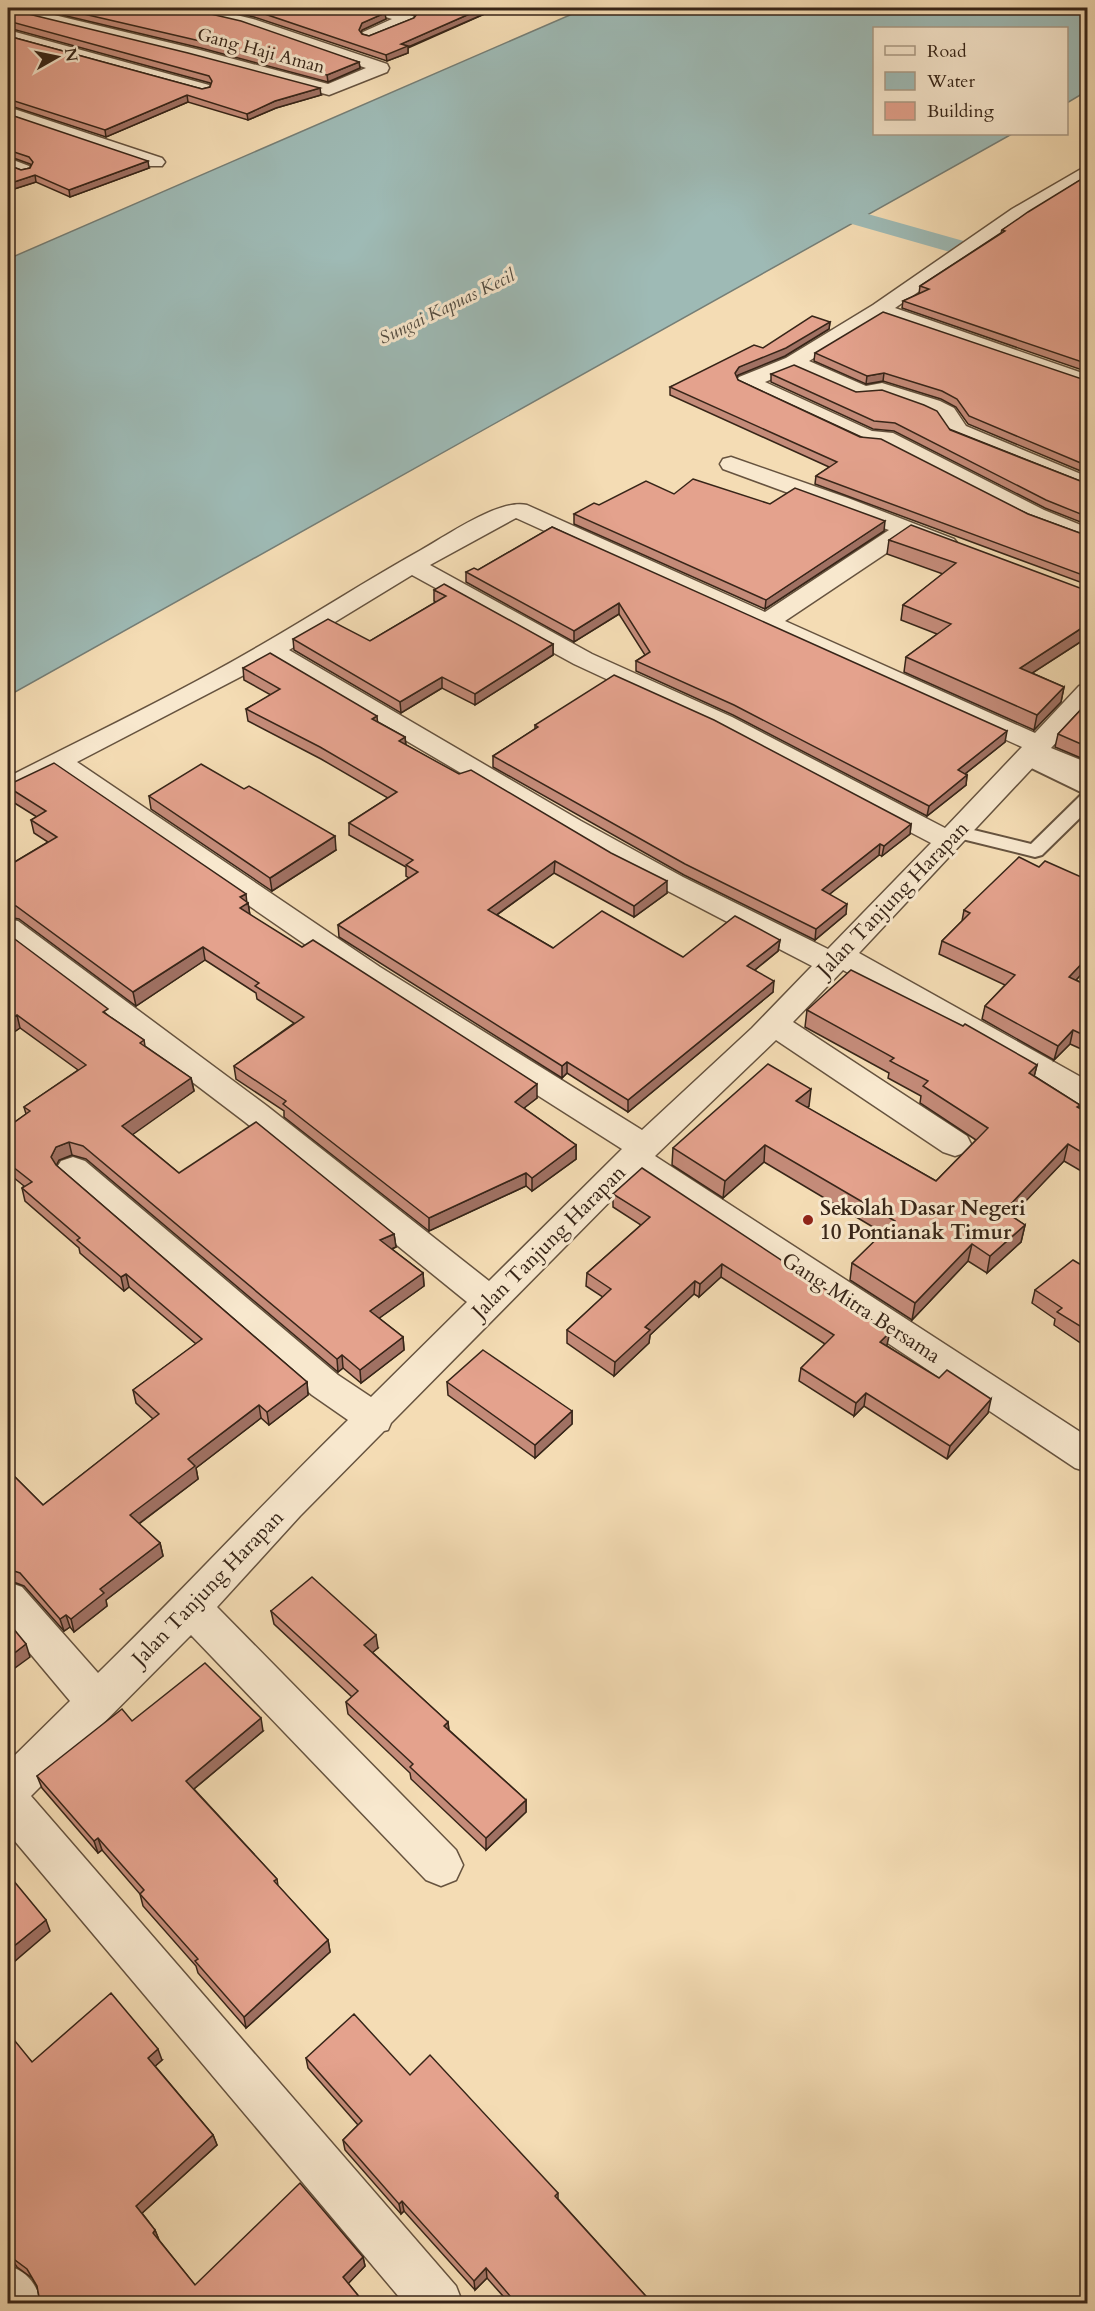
<svg xmlns="http://www.w3.org/2000/svg" width="1095" height="2311" viewBox="0 0 1095 2311" font-family="Cardo,serif">
<style>
.water{fill:#9ebab5;stroke:#757e76;stroke-width:1.5}
.lines{fill:none;stroke-linecap:round;stroke-linejoin:round}
.canal{fill:#9ebab5;fill-rule:evenodd}
.lane-casing{stroke:#66533f;stroke-width:4}
.street-casing{stroke:#66533f;stroke-width:3}
.lane{fill:#f8e8ce;fill-rule:evenodd}
.street{fill:#f8e8ce;fill-rule:evenodd}
.wall{fill:#c48b79;stroke:#372518;stroke-width:1.5}
.shaded-wall{fill:#a07163;stroke:#372518;stroke-width:1.5}
.building{fill:#e4a28d;stroke:#372518;stroke-width:1.5}
.poi-dot{fill:#8f2418;stroke:#f8e8ce;stroke-width:2}
.labels{text-anchor:middle;dominant-baseline:central;stroke-width:6;stroke-linejoin:round;paint-order:stroke}
.far-street-label{font-size:18px;fill:#372518;stroke:#f8e8ce}
.far-water-label{font-size:18px;font-style:italic;fill:#514a3f;stroke:#f8e8ce}
.street-label{font-size:21px;fill:#372518;stroke:#f8e8ce}
.poi-label{font-size:21px;font-weight:bold;fill:#372518;stroke:#f8e8ce;text-anchor:start}
</style>
<rect width="100%" height="100%" fill="#f4dcb4"/>
<filter id="stains"><feTurbulence type="fractalNoise" baseFrequency=".00333" numOctaves="4"/><feColorMatrix values="0 0 0 0 .2 0 0 0 0 .09 0 0 0 0 .02 0 0 0 .5 -.17"/></filter>
<radialGradient id="worn" r=".72"><stop offset=".6" stop-color="#630" stop-opacity="0"/><stop offset="1" stop-color="#630" stop-opacity=".3"/></radialGradient>
<path class="water" d="M586 8H1087V91L1067 103 1066 28H874V134H1012L8 696V259Z"/>
<g class="lines">
<path class="canal" d="M804 196 1031 260 1088 278V294L1013 270 796 208 792 203 796 198Z"/>
<g class="lane-casing">
<path id="lane" d="M1026 752 1088 781V810L1042 855 1035 857 950 836 947 832 950 828 957 826 1031 844 1081 795 1085 794 1019 762 1017 758 1019 754Z"/>
</g>
<g class="street-casing">
<g id="street">
<path d="M8 8H25L200 50 328 84 366 68 242 25 183 11 181 8H207L253 19 387 64 389 68 387 72 329 95 189 57 8 13Z"/>
<path d="M365 8H387L413 16 415 19 413 22 369 40 363 38 361 35 363 32 392 19 367 11Z"/>
<path d="M8 30 209 85 211 89 209 93 203 94 8 40Z"/>
<path d="M8 107 162 158 165 162 162 166H150L8 118Z"/>
<path d="M8 158 29 166 32 170 29 174 23 175 8 170Z"/>
<path d="M1088 165V178L1026 217 895 308 1088 375V388L882 317 809 361 866 386 882 383 940 401 954 408 966 426 1088 477V492L950 436 937 417 924 411 881 396 864 399 856 398 793 370 765 382 872 431 893 433 1044 510 1088 528V544L1028 520 881 445 860 443 739 387 736 382 739 377 786 358 873 305 1012 209Z"/>
<path d="M731 457 848 498 954 539 958 544 954 549 946 551 909 538 785 621 1035 733 1079 686 1088 684V708L1051 748 1088 763V781L1038 762 859 953 1088 1081V1107L1077 1104 843 970 793 1022 967 1136 971 1144 967 1152 955 1156 943 1152 776 1040 655 1156 1088 1437V1472L1075 1468 636 1175 391 1423 388 1430 384 1431 300 1516 217 1607 456 1850 463 1865 456 1880 441 1886 426 1880 191 1635 31 1796 456 2286 463 2304H405L8 1833V1762L70 1701 8 1627V1582L22 1587 98 1673C183 1590 263 1503 348 1420L312 1395 61 1177 56 1169 61 1161 73 1157 85 1161 338 1375 371 1397 467 1302 245 1122 8 942V919L18 921 267 1106 489 1281 622 1149 358 981 57 773 18 793 8 795V777C92 734 179 693 261 645 315 614 367 580 421 550 446 536 500 498 527 505L765 612 889 530 723 469 720 464 723 459ZM516 518 1022 747 945 828 732 717 592 654 430 565ZM412 575 574 664 714 729 931 843 828 949 683 877 581 821 289 650ZM271 661 612 862 812 966 752 1028 642 1130 380 967 77 762Z"/>
<path d="M8 2265C30 2274 34 2282 43 2304H8Z"/>
</g>
</g>
<use href="#lane" class="lane"/>
<use href="#street" class="street"/>
</g>
<g class="wall">
<path d="M33 8H185L359 62 360 68 328 82 201 48Z"/>
<path d="M215 8H368L386 19 362 30 361 32 362 34 369 36 414 18 415 16 414 14 393 8H498L408 48V53L387 61 254 17Z"/>
<path d="M8 9 321 95 276 108 248 120 188 102 106 137 8 105V36L202 89 210 87 211 85 210 83 9 28 8 29Z"/>
<path d="M8 114 149 168 70 197 36 182 8 191V165L21 170 30 168 31 165 30 164 8 156Z"/>
<path d="M1088 175V372L902 308 903 301 919 294 920 286 1001 233 1002 230Z"/>
<path d="M830 322 829 329 785 356 738 375 736 377 738 380 1028 514 1088 536V585L815 484 816 476 829 467 670 395V387Z"/>
<path d="M815 353 1088 381V474L968 424 956 407 941 399 883 381 866 384 814 361Z"/>
<path d="M771 374 856 392 1088 484V525L1045 508 894 431 873 429 771 382Z"/>
<path d="M674 494 770 504 884 531 765 609 574 524V514L599 505Z"/>
<path d="M552 527 1005 742 965 774 967 775 966 785 927 816 733 715 636 671V661L645 655 619 614 574 642 466 582V572L478 570Z"/>
<path d="M889 540 1088 591V637L1032 673 1064 687 1061 702 1034 730 904 672 906 657 937 634 901 620 903 605 943 574 887 554Z"/>
<path d="M434 590 553 644V655L475 705 442 688 401 713 294 650 293 639 370 641 436 602 434 601Z"/>
<path d="M243 668 378 722 405 737 406 745 667 893 634 917 554 873 497 915 553 948 683 957 780 940 778 951 755 970 773 992 628 1112 567 1073 562 1078 339 937 338 925 409 878 406 876V867L349 835V823L388 798 321 759 248 721 246 709 271 695 244 680Z"/>
<path d="M1088 702V761L1055 747 1058 734Z"/>
<path d="M535 725 911 824 910 834 882 856 879 855 829 894 846 914 815 940 684 875 493 767V756L535 729Z"/>
<path d="M8 785 248 903 250 915 537 1098 524 1108 576 1145V1159L532 1191 526 1186 429 1231 284 1117V1111L236 1079 234 1066 294 1023 257 999 256 993 205 960 136 1006 19 919 8 917V866L48 842 34 833 31 820 37 817 8 799Z"/>
<path d="M244 789 336 850 272 891 151 809 149 796Z"/>
<path d="M964 910 1088 967 1076 980 1088 986V1052L1070 1044 1054 1060 982 1019 985 1006 1005 985 939 954 942 941 962 921Z"/>
<path d="M8 934 109 1016 144 1040 145 1046 191 1078 194 1091 132 1134 179 1173 394 1234 396 1247 392 1249 423 1273 424 1286 379 1318 403 1337 404 1350 361 1383 343 1368 338 1372 86 1159 72 1155 59 1160 56 1165 307 1382 308 1395 269 1425 261 1418 196 1468 198 1479 139 1524 160 1543 163 1556 106 1600 107 1606 74 1632 70 1627 64 1631 24 1586 8 1580V1470L43 1505 153 1419 136 1403 133 1390 196 1344 129 1287 124 1291 80 1253 79 1248 25 1201 22 1188 24 1186 8 1173V1127L26 1114 24 1107 78 1070 20 1028 11 1034 8 1032Z"/>
<path d="M807 1010 1037 1065 1034 1076 1080 1105 1079 1108 1088 1113V1175L1064 1161 1011 1216 1025 1225 1021 1242 987 1273 968 1261 912 1320 850 1280 852 1263 883 1233 764 1162 723 1198 672 1165 673 1148 809 1106 807 1108 936 1181 976 1140 920 1103 921 1096 888 1078 889 1073 805 1027Z"/>
<path d="M613 1194 887 1346 988 1413 947 1459 864 1406 854 1416 799 1381 801 1368 825 1344 721 1277 699 1297 694 1294 650 1335 649 1343 614 1376 567 1343V1330L603 1297 586 1286 587 1273 641 1225 613 1207Z"/>
<path d="M1088 1269V1348L1054 1325 1055 1319 1032 1303 1035 1290Z"/>
<path d="M447 1382 572 1411V1424L535 1458 448 1395Z"/>
<path d="M271 1611 378 1648 372 1652 448 1722 449 1730 526 1800V1812L486 1850 411 1779 410 1773 348 1714 346 1702 352 1697 274 1624Z"/>
<path d="M132 1721 263 1731 194 1789 277 1879 278 1886 328 1940 330 1952 246 2028 198 1973 196 1966 143 1906 140 1894 102 1850 98 1853 42 1788 37 1776Z"/>
<path d="M8 2036 32 2062 162 2060 155 2066 213 2135 217 2145 142 2213 155 2230 159 2240 195 2285 363 2257 365 2266 348 2283 365 2304H42L39 2297 37 2286 32 2278 17 2267 8 2254Z"/>
<path d="M306 2058 410 2075 558 2193V2199L653 2304H510L487 2278 475 2290 404 2211 401 2214 345 2150 343 2140 358 2125 308 2068Z"/>
</g>
<g class="shaded-wall">
<path d="M483 8H498L408 47V53L387 61 386 55 401 44Z"/>
<path d="M385 13 386 19 362 30 359 36V30L362 23Z"/>
<path d="M359 62 360 68 328 82 327 75Z"/>
<path d="M320 88 321 95 276 108 248 120 247 114 275 101Z"/>
<path d="M187 95 188 102 106 137 105 130Z"/>
<path d="M148 161 149 168 70 197 69 190Z"/>
<path d="M35 175 36 182 8 191V184Z"/>
<path d="M830 322 829 329 785 356 738 375 734 381 735 373 739 367Z"/>
<path d="M884 373 883 381 866 384 867 376Z"/>
<path d="M885 521 884 531 765 609 766 600Z"/>
<path d="M619 603V614L574 642V631Z"/>
<path d="M1088 624V637L1017 683 1020 668Z"/>
<path d="M553 644V655L475 705V694Z"/>
<path d="M442 677V688L401 713 400 702Z"/>
<path d="M1064 687 1061 702 1034 730 1037 715Z"/>
<path d="M377 716 378 727 372 719Z"/>
<path d="M1007 731 1005 742 956 781 958 770Z"/>
<path d="M405 737 406 748 399 741Z"/>
<path d="M967 775 966 785 927 816 929 806Z"/>
<path d="M911 824 910 834 882 856 884 846Z"/>
<path d="M335 836 336 850 272 891 270 878Z"/>
<path d="M880 844 879 855 821 901 822 890Z"/>
<path d="M555 861 554 873 488 921V910Z"/>
<path d="M667 881V893L634 917V906Z"/>
<path d="M246 894 247 904 248 903 250 916 240 908V897Z"/>
<path d="M847 904 846 914 815 940 816 929Z"/>
<path d="M780 940 778 951 746 977 747 966Z"/>
<path d="M203 947 205 960 136 1006 133 992Z"/>
<path d="M1088 957V967L1066 991 1069 977Z"/>
<path d="M774 981 773 992 628 1112V1100Z"/>
<path d="M17 1015 20 1028 11 1034 8 1021Z"/>
<path d="M1073 1030 1070 1044 1054 1060 1058 1046Z"/>
<path d="M567 1062V1073L562 1078V1066Z"/>
<path d="M1037 1065 1033 1081 1029 1073Z"/>
<path d="M191 1078 194 1091 125 1140 122 1126Z"/>
<path d="M537 1084V1098L515 1115V1102Z"/>
<path d="M811 1089 809 1106 794 1118 796 1101Z"/>
<path d="M69 1142 72 1155 59 1160 54 1170 51 1157 56 1147Z"/>
<path d="M1068 1144 1064 1161 1000 1228 1004 1211Z"/>
<path d="M576 1145V1159L532 1191V1178Z"/>
<path d="M765 1145 764 1162 723 1198 725 1181Z"/>
<path d="M526 1173V1186L429 1231V1218Z"/>
<path d="M1025 1225 1021 1242 987 1273 990 1256Z"/>
<path d="M394 1234 396 1247 382 1253 380 1240Z"/>
<path d="M972 1244 968 1261 912 1320 915 1303Z"/>
<path d="M722 1264 721 1277 699 1297 700 1284Z"/>
<path d="M423 1273 424 1286 371 1324 370 1311Z"/>
<path d="M126 1274 129 1287 124 1291 121 1277Z"/>
<path d="M695 1281 694 1294 650 1335 649 1343 614 1376 615 1362 645 1327Z"/>
<path d="M890 1332 887 1345 878 1355 880 1342Z"/>
<path d="M403 1337 404 1350 361 1383 360 1370Z"/>
<path d="M342 1355 343 1368 338 1372 337 1359Z"/>
<path d="M307 1382 308 1395 269 1425 267 1412Z"/>
<path d="M866 1393 864 1406 854 1416 856 1403Z"/>
<path d="M991 1399 988 1413 947 1459 950 1446Z"/>
<path d="M259 1405 261 1418 196 1468 198 1479 133 1528 130 1515 188 1459Z"/>
<path d="M572 1411V1424L535 1458V1445Z"/>
<path d="M160 1543 163 1556 106 1600 107 1606 74 1632 71 1619 100 1589Z"/>
<path d="M66 1615 70 1627 64 1631 60 1619Z"/>
<path d="M376 1635 378 1648 366 1658 364 1645Z"/>
<path d="M26 1644 30 1657 8 1673V1658Z"/>
<path d="M261 1718 263 1731 189 1793 186 1781Z"/>
<path d="M448 1722 449 1734 444 1726Z"/>
<path d="M526 1800V1812L486 1850V1838Z"/>
<path d="M98 1838 102 1850 98 1853 94 1841Z"/>
<path d="M46 1920 50 1931 8 1967V1951Z"/>
<path d="M328 1940 330 1952 246 2028 244 2017Z"/>
<path d="M158 2049 162 2060 152 2069 148 2058Z"/>
<path d="M213 2135 217 2145 140 2215 136 2206Z"/>
<path d="M402 2201 404 2211 401 2214 399 2204Z"/>
<path d="M155 2230 159 2240 157 2242 153 2233Z"/>
<path d="M363 2257 365 2266 345 2287 343 2277Z"/>
<path d="M486 2268 487 2278 475 2290 474 2281Z"/>
</g>
<g class="building">
<path d="M58 8H185L241 21 359 62 327 75 200 41Z"/>
<path d="M241 8H368L385 13 362 23 359 30 362 34 369 36 414 18 417 14 413 8H483L401 44 408 46 386 55 253 10Z"/>
<path d="M8 9 188 53 320 88 275 101 247 114 187 95 105 130 8 99V36L202 89 210 87 212 81 209 76 8 21Z"/>
<path d="M8 114 148 161 69 190 35 175 8 184V165L21 170 30 168 33 162 29 157 8 150Z"/>
<path d="M1088 175V364L903 301 929 289 920 286 1005 231 1002 230 1028 212Z"/>
<path d="M883 312 1088 381V466L969 416 957 399 942 391 884 373 867 376 815 353Z"/>
<path d="M812 316 830 322 786 348 739 367 735 373 738 380 860 437 881 439 1028 514 1088 536V577L816 476 837 462 670 387 754 345 763 348Z"/>
<path d="M794 365 856 392 882 390 924 405 937 411 950 430 1088 484V517L1046 500 895 423 874 421 771 374Z"/>
<path d="M693 479 770 504 795 488 885 521 766 600 574 514 594 503 599 505 646 481 674 494Z"/>
<path d="M911 525 1088 591V624L1020 668 1064 687 1037 715 906 657 951 624 903 605 956 563 889 540Z"/>
<path d="M552 527 1007 731 958 770 967 775 929 806 734 705 636 661 650 652 619 603 574 631 466 572 474 568 478 570Z"/>
<path d="M444 584 553 644 475 694 442 677 400 702 293 639 328 619 370 641 446 596 434 590Z"/>
<path d="M270 653 377 716 372 719 405 737 399 741 459 774 471 770 611 853 667 881 634 906 555 861 488 910 553 948 602 911 683 957 735 916 780 940 747 966 774 981 628 1100 567 1062 562 1066 338 925 418 872 406 865 413 860 349 823 397 792 320 747 246 709 280 689 243 668Z"/>
<path d="M614 675 714 720 911 824 884 846 880 844 822 890 847 904 816 929 685 864 493 756 538 727 535 725Z"/>
<path d="M1088 702V747L1058 734Z"/>
<path d="M54 763 246 894 240 897 248 903 240 908 302 947 313 940 537 1084 515 1102 576 1145 532 1178 526 1173 429 1218 283 1104 286 1101 234 1066 304 1017 255 986 259 983 203 947 133 992 16 906 8 905V866L57 837 31 820 46 811 8 787V785Z"/>
<path d="M201 764 244 789 249 786 335 836 270 878 149 796Z"/>
<path d="M1019 857 1039 867 1045 861 1088 880V957L1069 977 1088 986V1037L1073 1030 1058 1046 985 1006 1015 975 942 941 970 913 964 910Z"/>
<path d="M8 934 108 1009 103 1012 144 1040 140 1043 191 1078 122 1126 179 1173 256 1122 394 1234 380 1240 423 1273 370 1311 403 1337 360 1370 342 1355 337 1359 83 1146 69 1142 56 1147 51 1157 56 1165 307 1382 267 1412 259 1405 188 1459 195 1466 130 1515 160 1543 100 1589 104 1593 71 1619 66 1615 60 1619 20 1573 8 1569V1470L43 1505 159 1414 133 1390 202 1339 126 1274 121 1277 77 1240 80 1238 22 1188 32 1182 8 1163V1127L30 1111 24 1107 86 1065 17 1015 8 1021Z"/>
<path d="M851 970 963 1026 965 1024 1037 1065 1029 1073 1080 1105 1077 1107 1088 1113V1156L1068 1144 1004 1211 1025 1225 990 1256 972 1244 915 1303 852 1263 895 1221 765 1145 725 1181 673 1148 768 1064 811 1089 796 1101 936 1181 988 1128 923 1086 928 1081 890 1061 894 1058 807 1010Z"/>
<path d="M642 1168 890 1332 880 1342 939 1378 947 1370 991 1399 950 1446 866 1393 856 1403 801 1368 834 1335 722 1264 700 1284 695 1281 645 1327 650 1330 615 1362 567 1330 611 1289 587 1273 650 1217 613 1194Z"/>
<path d="M1073 1260 1088 1269V1331L1057 1312 1062 1308 1035 1290Z"/>
<path d="M483 1350 572 1411 535 1445 447 1382Z"/>
<path d="M312 1577 376 1635 364 1645 448 1722 444 1726 526 1800 486 1838 410 1767 413 1764 346 1702 358 1691 271 1611Z"/>
<path d="M8 1622 26 1644 8 1658Z"/>
<path d="M205 1663 261 1718 186 1781 277 1879 274 1881 328 1940 244 2017 195 1961 198 1959 140 1894 144 1890 98 1838 94 1841 37 1776 122 1709 132 1721Z"/>
<path d="M8 1874 46 1920 8 1951Z"/>
<path d="M111 1993 158 2049 148 2058 213 2135 136 2206 155 2230 153 2233 195 2285 300 2183 363 2257 343 2277 365 2304H44L39 2297 37 2286 27 2269 11 2257 8 2252V2036L9 2038 11 2036 32 2062Z"/>
<path d="M354 2014 410 2075 430 2055 558 2193 555 2196 653 2304H517L486 2268 474 2281 402 2201 399 2204 343 2140 362 2121 306 2058Z"/>
</g>
<circle class="poi-dot" cx="808" cy="1220" r="6"/>
<g class="labels">
<g class="far-street-label">
<text transform="translate(261 51) rotate(15)">Gang Haji Aman</text>
</g>
<g class="far-water-label">
<text transform="translate(447 307) rotate(-26)">Sungai Kapuas Kecil</text>
</g>
<g class="street-label">
<text transform="translate(893 899) rotate(-46)">Jalan Tanjung Harapan</text>
<text transform="translate(549 1242) rotate(-45)">Jalan Tanjung Harapan</text>
<text transform="translate(861 1308) rotate(33)">Gang Mitra Bersama</text>
<text transform="translate(208 1588) rotate(-46)">Jalan Tanjung Harapan</text>
</g>
<g class="poi-label">
<text x="820" y="1208">Sekolah Dasar Negeri<tspan x="820" dy="24">10 Pontianak Timur</tspan></text>
</g>
</g>
<rect width="1095" height="2311" fill="none" stroke="#f4dcb4" stroke-width="30"/>
<rect x="9" y="9" width="1077" height="2293" fill="none" stroke="#372518" stroke-width="3"/>
<rect x="15" y="15" width="1065" height="2281" fill="none" stroke="#372518" stroke-width="1.5"/>
<rect x="873" y="27" width="195" height="108" fill="#f8e8ce" stroke="#ab9a85" stroke-width="1.5"/>
<rect x="885" y="46" width="30" height="9" fill="#f8e8ce" stroke="#ab9a85" stroke-width="1.5"/>
<text x="927" y="57" font-size="18" fill="#372518">Road</text>
<rect x="885" y="72" width="30" height="18" fill="#9ebab5" stroke="#ab9a85" stroke-width="1.5"/>
<text x="927" y="87" font-size="18" fill="#372518">Water</text>
<rect x="885" y="102" width="30" height="18" fill="#e4a28d" stroke="#ab9a85" stroke-width="1.5"/>
<text x="927" y="117" font-size="18" fill="#372518">Building</text>
<g transform="translate(57 57) rotate(81)" stroke="#f8e8ce" stroke-width="4.5" paint-order="stroke">
<path d="M0-4.5L10 22L0 15L-10 22Z" fill="#372518"/>
<text y="-9" font-size="16" font-weight="bold" text-anchor="middle" fill="#372518">N</text>
</g>
<rect width="100%" height="100%" filter="url(#stains)"/>
<rect width="100%" height="100%" fill="url(#worn)"/>
</svg>
